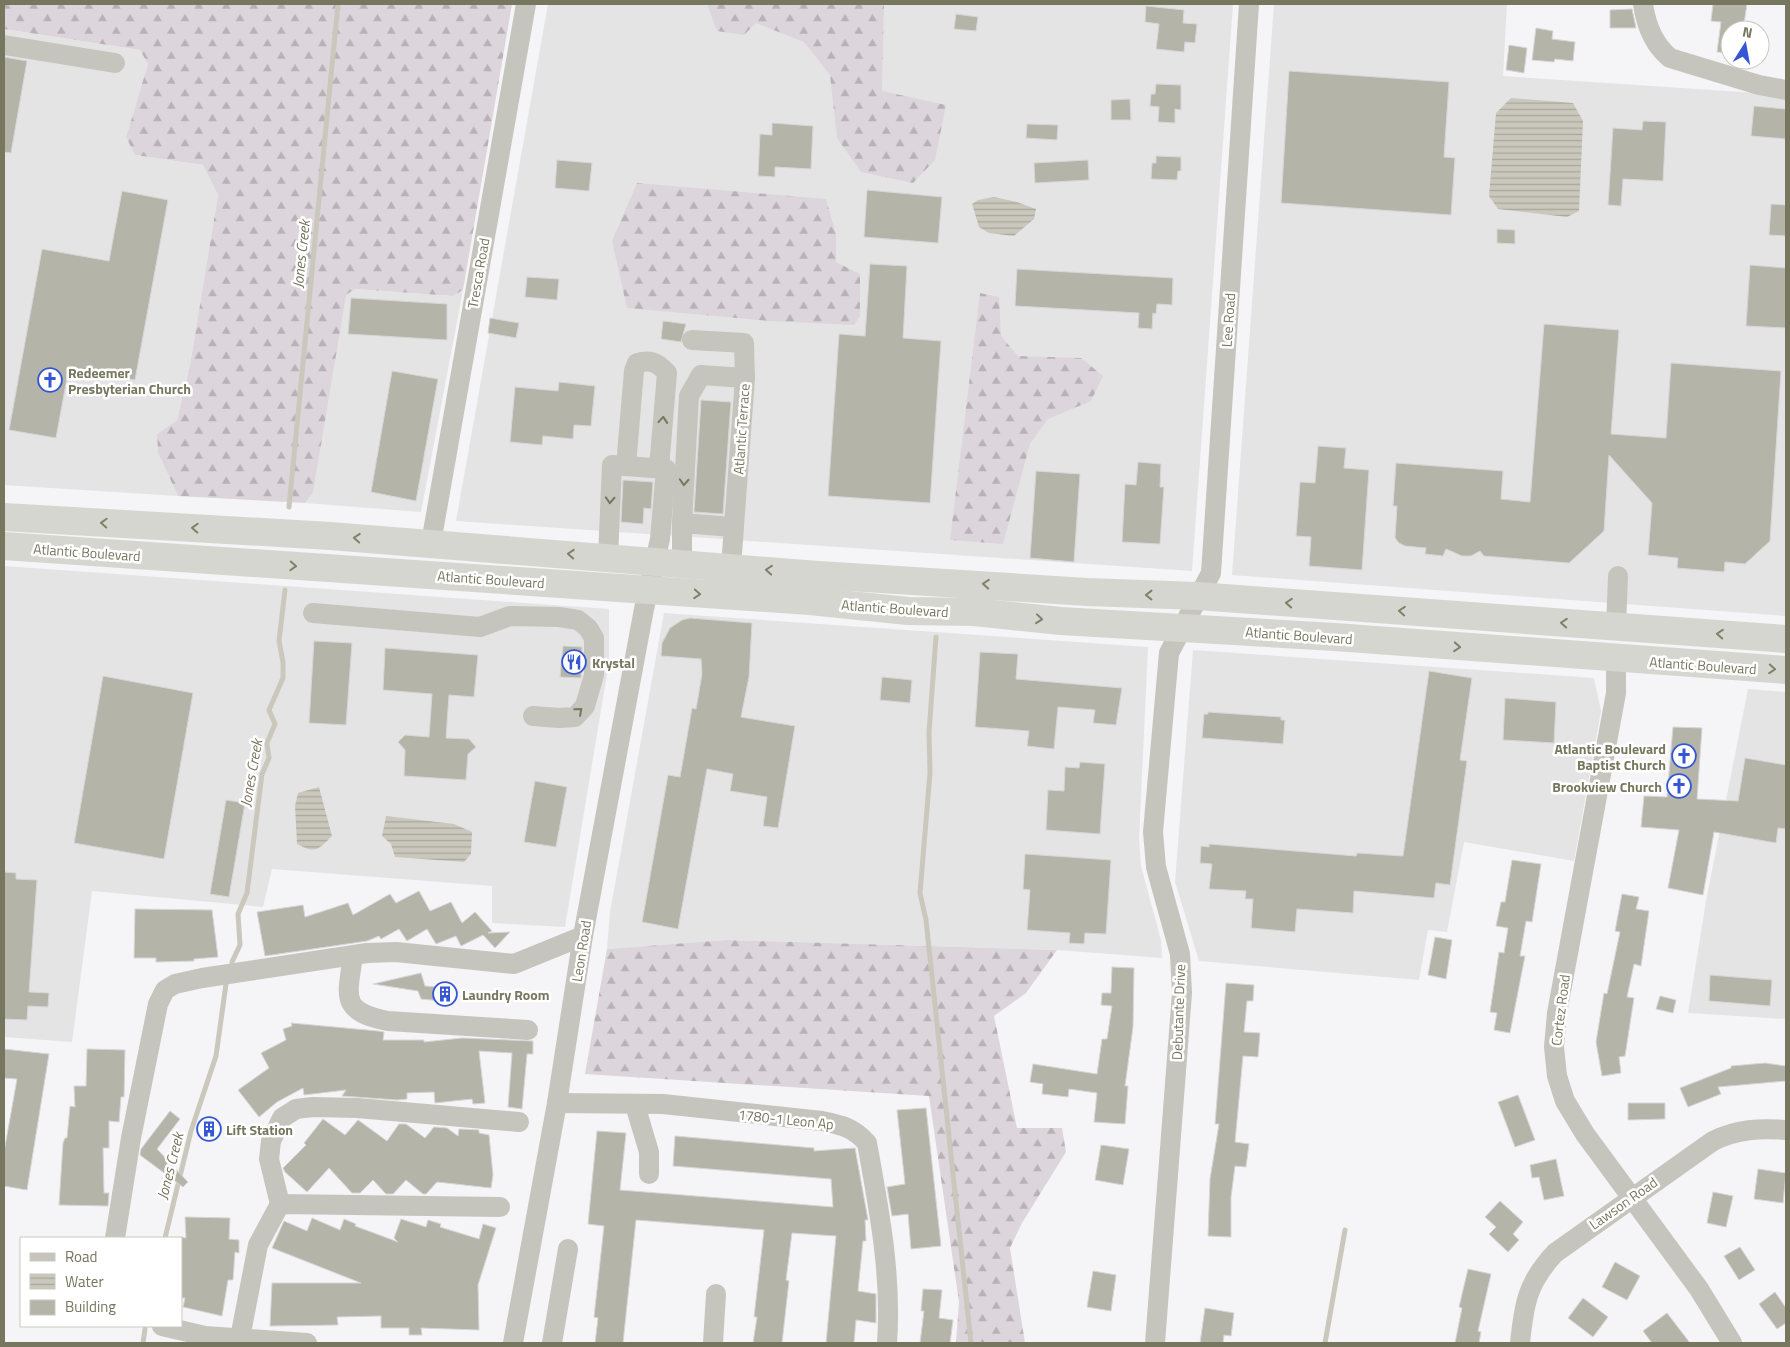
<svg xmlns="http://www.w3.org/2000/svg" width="1790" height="1347" viewBox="0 0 1790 1347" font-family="'Titillium Web',sans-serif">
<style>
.built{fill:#e5e4e4}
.forest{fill:url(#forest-firs)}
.water{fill:url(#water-rules)}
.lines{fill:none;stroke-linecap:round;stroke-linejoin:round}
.stream{stroke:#cac7bc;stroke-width:5}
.building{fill:#b5b4a8;stroke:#d7d6d8}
.minor{stroke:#c5c5be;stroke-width:20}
.highway{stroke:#d6d6d0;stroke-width:28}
.oneway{stroke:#77775f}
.oneway2{stroke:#80806a}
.labels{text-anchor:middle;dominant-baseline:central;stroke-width:5;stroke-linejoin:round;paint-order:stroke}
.street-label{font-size:14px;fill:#77775f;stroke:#fff}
.poi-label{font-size:14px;font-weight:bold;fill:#77775f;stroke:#fff;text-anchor:start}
.water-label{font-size:15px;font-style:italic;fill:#78735e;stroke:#fff}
</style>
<defs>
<pattern id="forest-firs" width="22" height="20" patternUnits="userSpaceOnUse" patternTransform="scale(1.25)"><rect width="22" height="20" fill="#ddd5dc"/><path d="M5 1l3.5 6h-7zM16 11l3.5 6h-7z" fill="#b8b2b6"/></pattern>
<pattern id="water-rules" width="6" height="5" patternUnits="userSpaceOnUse" patternTransform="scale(1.25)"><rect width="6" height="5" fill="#cac7bc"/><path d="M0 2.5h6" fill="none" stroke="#a9a69c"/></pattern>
</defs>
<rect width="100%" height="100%" fill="#f5f4f6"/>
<g class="built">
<path d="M548 4H1233L1192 571 456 521Z"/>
<path d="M1274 4H1507L1503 76 1786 95V616L1232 575Z"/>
<path d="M4 29 140 50 148 64 126 137 135 155 203 165 218 195 190 365 177 420 157 434 158 453 178 496 4 485Z"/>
<path d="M355 289 453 296 463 290 421 512 305 503 313 493 345 295Z"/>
<path d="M4 566 609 609V662L565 927 492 923V886L272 869 263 907 92 891 72 1042 4 1037Z"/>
<path d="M664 613 1148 647 1139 839 1141 866 1161 940 1162 958 1057 950 726 940 607 949 610 912Z"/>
<path d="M1193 650 1594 678 1601 711 1574 861 1464 842 1447 932 1428 930 1419 980 1199 961 1175 882Z"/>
<path d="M1748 689 1786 692V1019L1688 1013 1706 901Z"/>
</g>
<g class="forest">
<path d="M4 4H512L463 290 453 296 355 289 346 295 313 493 305 503 178 496 158 453 157 434 177 420 190 365 218 195 203 165 135 155 126 137 148 64 140 50 4 29Z"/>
<path d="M707 4H884L882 91 946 105 935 160 913 183 861 172 837 138 830 75 804 42 756 23 744 35 717 31Z"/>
<path d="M637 183 826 199 836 234V262L860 274V316L854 325 769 321 627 308 612 241Z"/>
<path d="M980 293 999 297 1001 336 1018 356 1081 358 1103 376 1091 401 1048 419 1030 444 1003 544 950 540Z"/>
<path d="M726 940 1057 950 1026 993 994 1016 1017 1128H1062L1066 1152 1022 1223 1010 1248 1025 1343H956L959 1302 929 1096 585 1074 607 949Z"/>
</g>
<g class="water">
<path d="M1511 98 1573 103 1583 121 1579 211 1567 217 1498 209 1489 196 1496 113Z"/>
<path d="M994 197 1017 202 1036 209 1034 219 1014 236 989 233 979 227 972 204 978 200Z"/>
<path d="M319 787 332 836C318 850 316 854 297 844L295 806 298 793Z"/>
<path d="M386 816 454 824 472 832 471 854 464 862 395 857 391 844 382 836Z"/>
</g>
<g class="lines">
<g class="stream">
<path d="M289 507 338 4"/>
<path d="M936 637 929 732 930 773 920 893 926 920 971 1343"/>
<path d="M232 962 240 945 238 914 247 893 262 774 269 758 267 743 275 724 269 710 283 678V662L279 641 285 590"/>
<path d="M165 1238 191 1131 216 1056 226 984"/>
<path d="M143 1343 145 1329"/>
<path d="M1325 1343 1345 1230"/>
</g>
</g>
<g class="building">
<path d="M1713 4H1747L1743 30H1730V53L1717 52 1721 22 1711 21Z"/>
<path d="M1146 6 1184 10 1183 23 1197 24 1195 43 1185 42 1184 52 1156 49 1159 24 1145 22Z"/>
<path d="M1632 9 1636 28H1610V10Z"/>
<path d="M956 14 978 17 976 31 954 29Z"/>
<path d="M1536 28 1553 31 1552 39 1575 42 1573 61 1555 59 1554 62 1532 60Z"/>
<path d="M1509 45 1527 48 1524 73 1506 70Z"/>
<path d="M4 57 27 61 11 153 4 152Z"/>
<path d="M1289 71 1449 82 1444 157 1455 158 1451 215 1281 203Z"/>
<path d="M1156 84 1181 85V110L1175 109V123L1158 122 1159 107 1150 106 1151 94H1155Z"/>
<path d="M1130 99 1131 120H1111V100Z"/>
<path d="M1754 106 1786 109V139L1751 136Z"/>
<path d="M1643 121 1666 122 1663 181 1623 179 1621 206 1608 205 1613 128 1642 130Z"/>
<path d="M772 123 813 126 811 169 775 167V177L758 176 760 134 772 135Z"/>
<path d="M1027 124 1058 125 1057 140 1026 138Z"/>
<path d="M1156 156 1181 157V171H1178L1177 180 1151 179 1152 163H1156Z"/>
<path d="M557 160 592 163 589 191 555 188Z"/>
<path d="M1088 160 1089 180 1035 183 1034 163Z"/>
<path d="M867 190 942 197 938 243 864 237Z"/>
<path d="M122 191 168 200 135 380 69 367 56 438 9 430 42 249 109 261Z"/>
<path d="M1771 204 1786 205V236L1769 235Z"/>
<path d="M1497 229 1515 230V244L1497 243Z"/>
<path d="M870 264 907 266 903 338 941 341 930 503 828 496 839 334 865 336Z"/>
<path d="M1750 265 1786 268V328L1746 326Z"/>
<path d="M1017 269 1173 278 1172 305 1157 304 1156 314 1153 313 1152 329 1138 328 1139 313 1015 306Z"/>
<path d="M527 277 559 279 557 300 525 297Z"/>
<path d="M351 298 447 304V340L348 334Z"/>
<path d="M490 318 519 323 516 338 488 333Z"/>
<path d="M663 321 686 324 681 342 661 339Z"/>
<path d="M1544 324 1619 330 1611 434 1666 438 1671 363 1781 371 1770 541 1745 564 1725 562 1724 572 1677 568 1678 558 1648 555 1652 503 1609 455 1604 531 1569 563 1484 556 1480 551 1471 556H1462L1446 549 1443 556 1425 554 1426 548 1405 546 1399 543 1395 538 1397 506H1393L1396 463 1503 471 1501 499 1530 502Z"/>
<path d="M392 371 438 379 416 501 371 492Z"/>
<path d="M559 382 595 386 591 426 574 425 573 439 543 436 542 445 510 442 515 387 558 391Z"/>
<path d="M701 400 731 402 723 514 694 512Z"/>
<path d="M1318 446 1346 448 1344 468 1369 470 1362 570 1309 566 1311 537 1296 536 1300 482 1315 483Z"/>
<path d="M1138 462 1161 464 1160 487H1164L1160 544 1122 542 1125 484 1136 485Z"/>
<path d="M1036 471 1080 474 1074 562 1030 558Z"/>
<path d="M623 480 653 482 651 509 644 508 643 524 621 522Z"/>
<path d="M690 618 752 623 749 677 741 717 795 726 778 828 763 826 767 797 730 791 733 774 707 769 678 929 642 922 668 775 680 777 692 708 696 709 702 674 701 659 661 656 662 643 670 628 682 620Z"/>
<path d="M314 641 352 643 346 725 309 723Z"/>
<path d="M563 646 582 647 581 678 560 677Z"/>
<path d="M385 648 478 655 474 697 449 695 446 738 469 739 476 747 468 754 466 780 404 776 405 750 398 742 405 735 429 737 432 694 383 690Z"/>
<path d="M980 652 1018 654 1016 679 1122 688 1116 725 1093 723 1095 710 1058 707 1054 749 1027 746 1029 731 975 727Z"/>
<path d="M1429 671 1472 678 1460 760 1467 761 1450 885 1436 883 1434 898 1354 891 1353 913 1297 909 1295 932 1251 928 1253 899H1245L1246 891 1209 889 1212 864 1200 863 1201 846 1209 847V844L1356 856 1357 853 1403 856Z"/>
<path d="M103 676 193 693 164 859 74 843Z"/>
<path d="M882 677 912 680 910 703 880 700Z"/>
<path d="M1505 698 1556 702 1554 743 1503 740Z"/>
<path d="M1208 712 1281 717V720H1285L1283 744 1202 738 1204 714H1208Z"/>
<path d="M1673 727 1702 728 1697 799 1738 801 1745 758 1786 765V829L1778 828 1776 843 1714 832 1703 895 1668 888 1679 830 1641 827 1644 796 1667 797Z"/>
<path d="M1080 762 1105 764 1100 834 1046 830 1048 790 1064 791 1065 767 1079 768Z"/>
<path d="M535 781 567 787 556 847 524 842Z"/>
<path d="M226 800 245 803 229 897 210 894Z"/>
<path d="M1025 854 1111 860 1106 934 1085 933 1084 944 1069 943 1070 933 1027 930 1030 890 1023 889Z"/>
<path d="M1512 860 1541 864 1532 922 1526 921 1520 956H1525L1510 1033 1494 1030 1497 1013 1490 1012 1499 952 1504 953 1508 928 1496 926 1501 902H1505Z"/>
<path d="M4 872 16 873V879L37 880 29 992 49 993 48 1007 28 1006 27 1020 4 1019Z"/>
<path d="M419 891 430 911 451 902 462 923 475 912 492 931 488 933 510 932 495 948 483 935 461 946 456 936 436 944 427 929 407 941 399 929 381 939 379 936 367 941 265 956 257 912 303 905 305 917 348 903 353 915 390 894 396 903Z"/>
<path d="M1622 894 1639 897 1636 909 1649 911 1641 966 1634 964 1627 997 1634 998 1625 1056 1619 1057 1621 1073 1602 1076 1596 1042 1604 993 1607 994 1620 932 1615 931Z"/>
<path d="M135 909 212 910 218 957 194 959V961L156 962V958H134Z"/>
<path d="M1435 937 1452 940 1446 979 1428 975Z"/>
<path d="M1112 967 1134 968 1133 1027 1125 1086H1128L1125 1124 1094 1122 1097 1093 1069 1089 1068 1097 1042 1094 1043 1084 1030 1082 1033 1064 1097 1074 1102 1039H1107L1112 1006 1101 1005 1102 993H1111Z"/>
<path d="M421 973 425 986 453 988 452 1002 421 999 418 991 373 984Z"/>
<path d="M1710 975 1772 980 1770 1006 1709 1001Z"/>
<path d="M1226 983 1254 985 1253 1001H1247L1244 1032 1260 1033 1258 1057 1243 1056 1235 1142 1249 1144 1246 1167 1235 1166 1231 1197V1237L1208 1236 1210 1179 1219 1124H1215Z"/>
<path d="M1660 996 1676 1000 1673 1013 1656 1009Z"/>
<path d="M291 1023 378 1031 384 1032 383 1040H424V1042L462 1038 533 1041V1054H527L522 1109 508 1107 512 1053 479 1051 485 1103 473 1104 472 1099 435 1103 434 1092 407 1093V1099L397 1100 342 1096 346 1090 304 1095 303 1088 277 1102 259 1117 238 1090 269 1068 261 1053 286 1040 283 1029 292 1026Z"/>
<path d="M4 1049 49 1054 27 1190 4 1186V1152L17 1079 4 1078Z"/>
<path d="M87 1049 125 1050 124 1097H121L119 1122 109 1121V1148H103L104 1193H109L108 1206 59 1205 63 1143 65 1138H67L70 1106 75 1107 74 1086H86Z"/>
<path d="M1765 1063 1786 1066V1081L1718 1087 1721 1094 1688 1107 1680 1088 1731 1068V1066Z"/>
<path d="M1518 1095 1535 1140 1515 1147 1498 1102Z"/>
<path d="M1628 1103H1665V1119L1628 1120Z"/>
<path d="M926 1108 941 1246 911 1249 908 1214 892 1216 887 1187 905 1184 897 1110Z"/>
<path d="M170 1111 180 1119 157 1149 188 1182 183 1187 140 1155 141 1149Z"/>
<path d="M323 1119 345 1135 358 1120 387 1141 399 1124H406L425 1138 434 1127 447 1128 458 1136 459 1129 479 1130V1133L489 1135 493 1175 491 1188 437 1182 426 1194H423L406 1180 393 1194H386L373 1180 360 1193H352L329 1168 307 1192 285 1172 283 1168 306 1145 304 1143Z"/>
<path d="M597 1131 626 1133 620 1190 833 1207 831 1179 673 1166 675 1136 814 1148V1151L855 1148 868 1220H865L866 1241H863L858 1291 876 1294V1323L856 1320 854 1343H826L836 1236 792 1233 786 1280 789 1281 782 1343H753L757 1317H754L764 1230 636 1220 623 1343H595L598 1318 594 1317 604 1226 588 1224Z"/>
<path d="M1101 1145 1129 1149 1123 1185 1095 1180Z"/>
<path d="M1556 1159 1564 1196 1544 1200 1539 1177 1532 1178 1530 1165Z"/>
<path d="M1758 1169 1786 1173 1783 1203 1754 1199Z"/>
<path d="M1713 1192 1733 1196 1726 1227 1707 1223Z"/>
<path d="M1500 1201 1523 1222 1513 1234 1519 1240 1508 1252 1489 1234 1496 1227 1485 1217Z"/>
<path d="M185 1217 230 1218 229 1239 239 1240V1253L235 1252 233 1280H228L222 1316 183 1307 185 1298H181V1237L186 1238Z"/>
<path d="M312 1218 340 1230 344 1219 356 1224 355 1226 398 1242 394 1238 401 1219 426 1227 428 1220 441 1224 440 1227 479 1239 483 1224 496 1228 478 1285 479 1330 421 1328 422 1335H409V1328H381V1316L337 1317 338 1325 270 1326 272 1283H361L272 1248 284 1221 307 1231Z"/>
<path d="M1740 1247 1755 1270 1739 1280 1724 1256Z"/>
<path d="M1615 1262 1640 1276 1627 1300 1602 1287Z"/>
<path d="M1468 1269 1491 1274 1478 1331 1481 1332 1479 1343H1455L1462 1308 1459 1307Z"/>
<path d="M1093 1271 1116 1275 1111 1311 1087 1307Z"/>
<path d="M923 1289 942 1290 939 1318 953 1320 950 1343H920L924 1311H921Z"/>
<path d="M1775 1292 1786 1308V1323L1777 1329 1759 1304Z"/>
<path d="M1583 1298 1608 1317 1593 1337 1568 1318Z"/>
<path d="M1205 1308 1234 1313 1231 1336 1224 1335 1223 1343H1200Z"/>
<path d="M1667 1313 1690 1343H1652L1643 1331Z"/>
</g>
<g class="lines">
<g class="minor">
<path d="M1643 4C1646 25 1653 44 1670 58L1759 85 1786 90"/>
<path d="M4 45 115 63"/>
<path d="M692 340 744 343 745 378 731 567"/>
<path d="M626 466 634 371 637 363C651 359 658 363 667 373L659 468"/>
<path d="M682 523 689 396 701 375 745 378"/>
<path d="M431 543 526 4"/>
<path d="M682 563V523L733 527"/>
<path d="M313 613 480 627 510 616 559 617 578 620 588 628 594 638V675L585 706 575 717 559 718 533 716"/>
<path d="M1616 626 1618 576"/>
<path d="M1616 659V693L1557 1013 1554 1047 1557 1076 1565 1101 1585 1134 1699 1289 1732 1343"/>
<path d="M353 956C347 998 340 1011 388 1021L528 1030"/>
<path d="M557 1103 663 1104 822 1121C842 1125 854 1128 867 1143 879 1209 892 1276 887 1343"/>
<path d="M635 1105 649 1152V1174"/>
<path d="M280 1204 269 1159 271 1141 282 1118 296 1109 313 1107 357 1108 519 1122"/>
<path d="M115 1238 131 1138 158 1004 165 990 175 984 202 978 367 953 396 952 514 964 583 936"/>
<path d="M162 1326 205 1336 307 1343"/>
<path d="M240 1338 258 1245 280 1204 500 1207"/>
<path d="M513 1343 557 1103 583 936 644 609 660 539 666 469 612 465 608 557"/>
<path d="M552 1343 568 1249"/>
<path d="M713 1343 716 1294"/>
<path d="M1155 1343 1182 993 1180 954 1156 867 1153 832 1169 653 1211 573 1249 4"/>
<path d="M1520 1343C1524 1304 1527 1283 1555 1253L1713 1141C1737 1129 1760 1128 1786 1130"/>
</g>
<g class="highway">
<path d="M4 517 330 536 818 575 1087 592 1197 596 1786 639"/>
<path d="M4 546 810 601 908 611 974 612 1061 621 1335 637 1786 670"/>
</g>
</g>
<defs><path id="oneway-chevron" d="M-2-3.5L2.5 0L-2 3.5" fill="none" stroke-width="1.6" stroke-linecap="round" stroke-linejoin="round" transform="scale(1.25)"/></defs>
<g class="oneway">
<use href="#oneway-chevron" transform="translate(663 420) rotate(-85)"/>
<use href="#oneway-chevron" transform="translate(684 482) rotate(93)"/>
<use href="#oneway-chevron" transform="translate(610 500) rotate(93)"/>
<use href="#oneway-chevron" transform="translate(579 711) rotate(-41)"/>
</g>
<g class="oneway2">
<use href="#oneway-chevron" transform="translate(104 523) rotate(-177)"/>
<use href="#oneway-chevron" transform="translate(195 528) rotate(-177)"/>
<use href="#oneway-chevron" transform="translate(357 538) rotate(-176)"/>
<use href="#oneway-chevron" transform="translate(571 554) rotate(-176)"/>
<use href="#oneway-chevron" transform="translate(293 566) rotate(3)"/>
<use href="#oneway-chevron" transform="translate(769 570) rotate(-175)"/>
<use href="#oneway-chevron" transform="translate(986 584) rotate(-176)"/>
<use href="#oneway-chevron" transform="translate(697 594) rotate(4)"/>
<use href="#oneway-chevron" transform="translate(1149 595) rotate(-179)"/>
<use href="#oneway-chevron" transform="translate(1289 603) rotate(-176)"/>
<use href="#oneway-chevron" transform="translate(1402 611) rotate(-176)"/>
<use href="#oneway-chevron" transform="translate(1039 619) rotate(6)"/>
<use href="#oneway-chevron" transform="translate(1564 623) rotate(-176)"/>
<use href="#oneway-chevron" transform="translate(1720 634) rotate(-176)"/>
<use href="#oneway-chevron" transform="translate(1457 647) rotate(5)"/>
<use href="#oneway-chevron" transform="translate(1772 669) rotate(4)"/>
</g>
<defs>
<g id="church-ring" transform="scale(1.25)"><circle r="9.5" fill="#fff" stroke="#3657d4" stroke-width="1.5"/><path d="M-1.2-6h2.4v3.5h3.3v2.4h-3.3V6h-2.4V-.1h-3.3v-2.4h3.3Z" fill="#3657d4"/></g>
<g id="restaurant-ring" transform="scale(1.25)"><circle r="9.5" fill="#fff" stroke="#3657d4" stroke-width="1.5"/><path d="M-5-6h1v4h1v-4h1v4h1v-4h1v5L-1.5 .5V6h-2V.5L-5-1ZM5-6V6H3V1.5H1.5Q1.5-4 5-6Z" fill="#3657d4"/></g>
<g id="building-ring" transform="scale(1.25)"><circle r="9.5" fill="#fff" stroke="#3657d4" stroke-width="1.5"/><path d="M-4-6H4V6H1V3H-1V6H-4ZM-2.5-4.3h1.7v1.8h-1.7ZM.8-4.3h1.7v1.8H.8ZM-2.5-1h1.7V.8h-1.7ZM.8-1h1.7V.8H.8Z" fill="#3657d4"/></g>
</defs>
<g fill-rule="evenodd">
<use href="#church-ring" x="50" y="380"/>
<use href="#restaurant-ring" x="574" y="662"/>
<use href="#church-ring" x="1684" y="756"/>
<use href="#church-ring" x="1679" y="786"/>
<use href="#building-ring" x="445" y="994"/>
<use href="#building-ring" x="209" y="1129"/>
</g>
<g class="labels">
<g class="street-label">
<text transform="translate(478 273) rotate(-80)">Tresca Road</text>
<text transform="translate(1228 320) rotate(-86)">Lee Road</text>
<text transform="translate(741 429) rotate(-86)">Atlantic Terrace</text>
<text transform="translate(87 552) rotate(4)">Atlantic Boulevard</text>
<text transform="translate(491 579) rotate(4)">Atlantic Boulevard</text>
<text transform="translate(895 608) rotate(4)">Atlantic Boulevard</text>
<text transform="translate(1299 635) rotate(4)">Atlantic Boulevard</text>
<text transform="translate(1703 665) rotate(4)">Atlantic Boulevard</text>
<text transform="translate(581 951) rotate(-81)">Leon Road</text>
<text transform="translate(1560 1010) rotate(-83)">Cortez Road</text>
<text transform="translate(1178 1012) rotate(-88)">Debutante Drive</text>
<text transform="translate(786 1119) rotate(6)">1780-1 Leon Ap</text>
<text transform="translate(1623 1203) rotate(-35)">Lawson Road</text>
</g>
<g class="poi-label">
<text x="68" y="372">Redeemer<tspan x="68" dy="16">Presbyterian Church</tspan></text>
<text x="592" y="662">Krystal</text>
<text x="1666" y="748" text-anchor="end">Atlantic Boulevard<tspan x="1666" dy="16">Baptist Church</tspan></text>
<text x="1662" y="786" text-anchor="end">Brookview Church</text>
<text x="462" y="994">Laundry Room</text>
<text x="226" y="1129">Lift Station</text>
</g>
<g class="water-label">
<text transform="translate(301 254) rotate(-84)">Jones Creek</text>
<text transform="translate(251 773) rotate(-80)">Jones Creek</text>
<text transform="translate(170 1166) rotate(-76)">Jones Creek</text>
</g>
</g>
<rect width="1790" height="1347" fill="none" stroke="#77775f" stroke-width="10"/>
<rect x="20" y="1237" width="162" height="90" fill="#ffffff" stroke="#c9c9bf"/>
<rect x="30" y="1253" width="25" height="8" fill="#c5c5be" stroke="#c9c9bf"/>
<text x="65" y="1262" font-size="15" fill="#77775f">Road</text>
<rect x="30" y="1274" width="25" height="15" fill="url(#water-rules)" stroke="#c9c9bf"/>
<text x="65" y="1287" font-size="15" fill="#77775f">Water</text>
<rect x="30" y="1300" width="25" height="15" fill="#b5b4a8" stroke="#c9c9bf"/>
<text x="65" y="1312" font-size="15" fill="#77775f">Building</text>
<g transform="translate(1745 45) rotate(11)"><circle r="24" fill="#ffffff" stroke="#c9c9bf"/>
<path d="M0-4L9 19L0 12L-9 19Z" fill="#3657d4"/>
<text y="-8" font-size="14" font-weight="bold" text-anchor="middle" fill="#77775f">N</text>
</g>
</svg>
